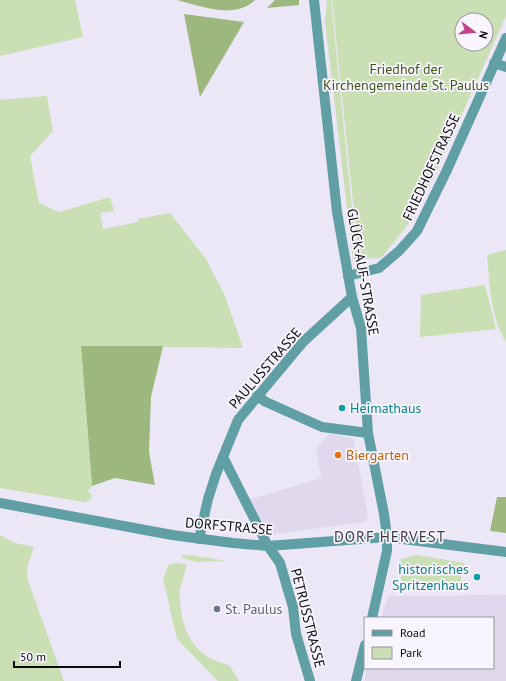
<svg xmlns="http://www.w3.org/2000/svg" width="506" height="681" viewBox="0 0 506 681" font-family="'PT Sans',sans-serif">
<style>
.built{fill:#e0d9ee}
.green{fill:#cadfb3;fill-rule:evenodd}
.forest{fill:#9db87e}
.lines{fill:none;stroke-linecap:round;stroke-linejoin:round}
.minor{stroke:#609fa4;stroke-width:10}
.culture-dot{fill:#0f9aa8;stroke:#f8f5fe;stroke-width:1.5}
.food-dot{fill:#e8710a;stroke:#f8f5fe;stroke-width:1.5}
.worship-dot{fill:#6b7280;stroke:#f8f5fe;stroke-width:1.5}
.labels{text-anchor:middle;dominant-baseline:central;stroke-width:3.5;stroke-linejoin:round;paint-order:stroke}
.park-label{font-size:14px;fill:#3c5517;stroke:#f8f5fe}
.street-label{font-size:14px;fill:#0c0b0f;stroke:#f8f5fe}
.culture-label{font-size:14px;fill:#0d838f;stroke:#f8f5fe;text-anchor:start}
.food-label{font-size:14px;fill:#c56008;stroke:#f8f5fe;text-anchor:start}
.worship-label{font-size:14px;fill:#5b616d;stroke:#f8f5fe;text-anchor:start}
.neighbourhood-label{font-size:15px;letter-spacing:1px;fill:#3e3a46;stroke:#f8f5fe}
</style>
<rect width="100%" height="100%" fill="#ece7f6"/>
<g class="built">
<path d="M330 433 354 439 368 517 365 522 267 535 248 500 321 478 316 448Z"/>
<path d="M506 595V681H364L367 668H493V618H381L388 596Z"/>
</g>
<g class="green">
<path d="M0 0H75L83 37 0 56Z"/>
<path d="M327 0H331L357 259H353L325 22Z"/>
<path d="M332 0H506V16L432 181 406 227 381 258 359 259ZM462 20H486V44H462Z"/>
<path d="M47 96 53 131 30 156 39 203 59 212 110 197 114 211 100 213 103 229 138 222V219L170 213 206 259 225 296 243 348 81 346 92 486 88 491 92 495 90 501 84 502 0 488V100Z"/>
<path d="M506 250V342C490 316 490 285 487 255Z"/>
<path d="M485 285 496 329 420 337 421 295Z"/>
<path d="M0 535 15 543 34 547 28 564 27 578 64 681H0Z"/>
<path d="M183 555H190L227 561 197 562 182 558Z"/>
<path d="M417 555 464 563 460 586 404 584 401 581V559Z"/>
<path d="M179 563 187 565C185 573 182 581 180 589 179 596 180 604 181 611 185 639 200 659 229 665L239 681H218L177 639 163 579 169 564Z"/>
</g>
<g class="forest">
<path d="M177 0H255C234 20 201 6 177 0Z"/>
<path d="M275 0H299V5L267 8Z"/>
<path d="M184 14 244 22 200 97Z"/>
<path d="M81 346H163L151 397 149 452 155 485 115 478 92 486Z"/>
<path d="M497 497H506V533L490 531Z"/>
</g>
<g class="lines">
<g class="minor">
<path d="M314 0 337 212 352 297 361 328 368 433 384 514 387 537V551L372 618"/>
<path d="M494 63 506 67"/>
<path d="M348 276 379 268 399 251 417 231 447 170 506 38"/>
<path d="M257 396 266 402 322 427 368 433"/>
<path d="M223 457 268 546 280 563 293 607 296 634 310 681"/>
<path d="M0 503 172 535 233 543 268 546 387 537 506 552"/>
<path d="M199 539 208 499 216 474 238 420 303 342 352 297"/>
<path d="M356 681 365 645"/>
</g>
</g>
<g class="culture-dot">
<circle cx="342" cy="408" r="4"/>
<circle cx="477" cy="577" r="4"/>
</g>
<circle class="food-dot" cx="338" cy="455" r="4"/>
<circle class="worship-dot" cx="217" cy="609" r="4"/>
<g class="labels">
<g class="park-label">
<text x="406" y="69">Friedhof der<tspan x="406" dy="16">Kirchengemeinde St. Paulus</tspan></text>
</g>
<g class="street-label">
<text transform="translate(431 167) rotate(-65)">FRIEDHOFSTRASSE</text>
<text transform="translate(363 272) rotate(80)">GLÜCK-AUF-STRASSE</text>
<text transform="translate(265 368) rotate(-49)">PAULUSSTRASSE</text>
<text transform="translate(229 526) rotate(5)">DORFSTRASSE</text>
<text transform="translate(308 618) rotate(76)">PETRUSSTRASSE</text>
</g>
<g class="culture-label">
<text x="350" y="408">Heimathaus</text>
<text x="469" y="569" text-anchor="end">historisches<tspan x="469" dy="16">Spritzenhaus</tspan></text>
</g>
<g class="food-label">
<text x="346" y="455">Biergarten</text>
</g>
<g class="worship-label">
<text x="225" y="609">St. Paulus</text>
</g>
<g class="neighbourhood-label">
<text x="390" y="536">DORF HERVEST</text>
</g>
</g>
<rect x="364" y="617" width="130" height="52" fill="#f8f5fe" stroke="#9a979e"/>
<rect x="372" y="630" width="20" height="6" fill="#609fa4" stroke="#9a979e"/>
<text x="400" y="637" font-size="12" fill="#0c0b0f">Road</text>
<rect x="372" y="647" width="20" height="12" fill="#cadfb3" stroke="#9a979e"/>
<text x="400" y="657" font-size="12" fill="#0c0b0f">Park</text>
<g transform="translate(474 32) rotate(106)"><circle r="19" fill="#f8f5fe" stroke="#9a979e"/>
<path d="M0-3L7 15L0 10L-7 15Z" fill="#c2428c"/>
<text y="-6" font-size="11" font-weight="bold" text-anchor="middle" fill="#0c0b0f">N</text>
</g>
<path d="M14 661v6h106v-6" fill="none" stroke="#0c0b0f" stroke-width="2"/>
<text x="20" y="661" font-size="12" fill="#0c0b0f" stroke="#f8f5fe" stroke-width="3" paint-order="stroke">50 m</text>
</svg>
